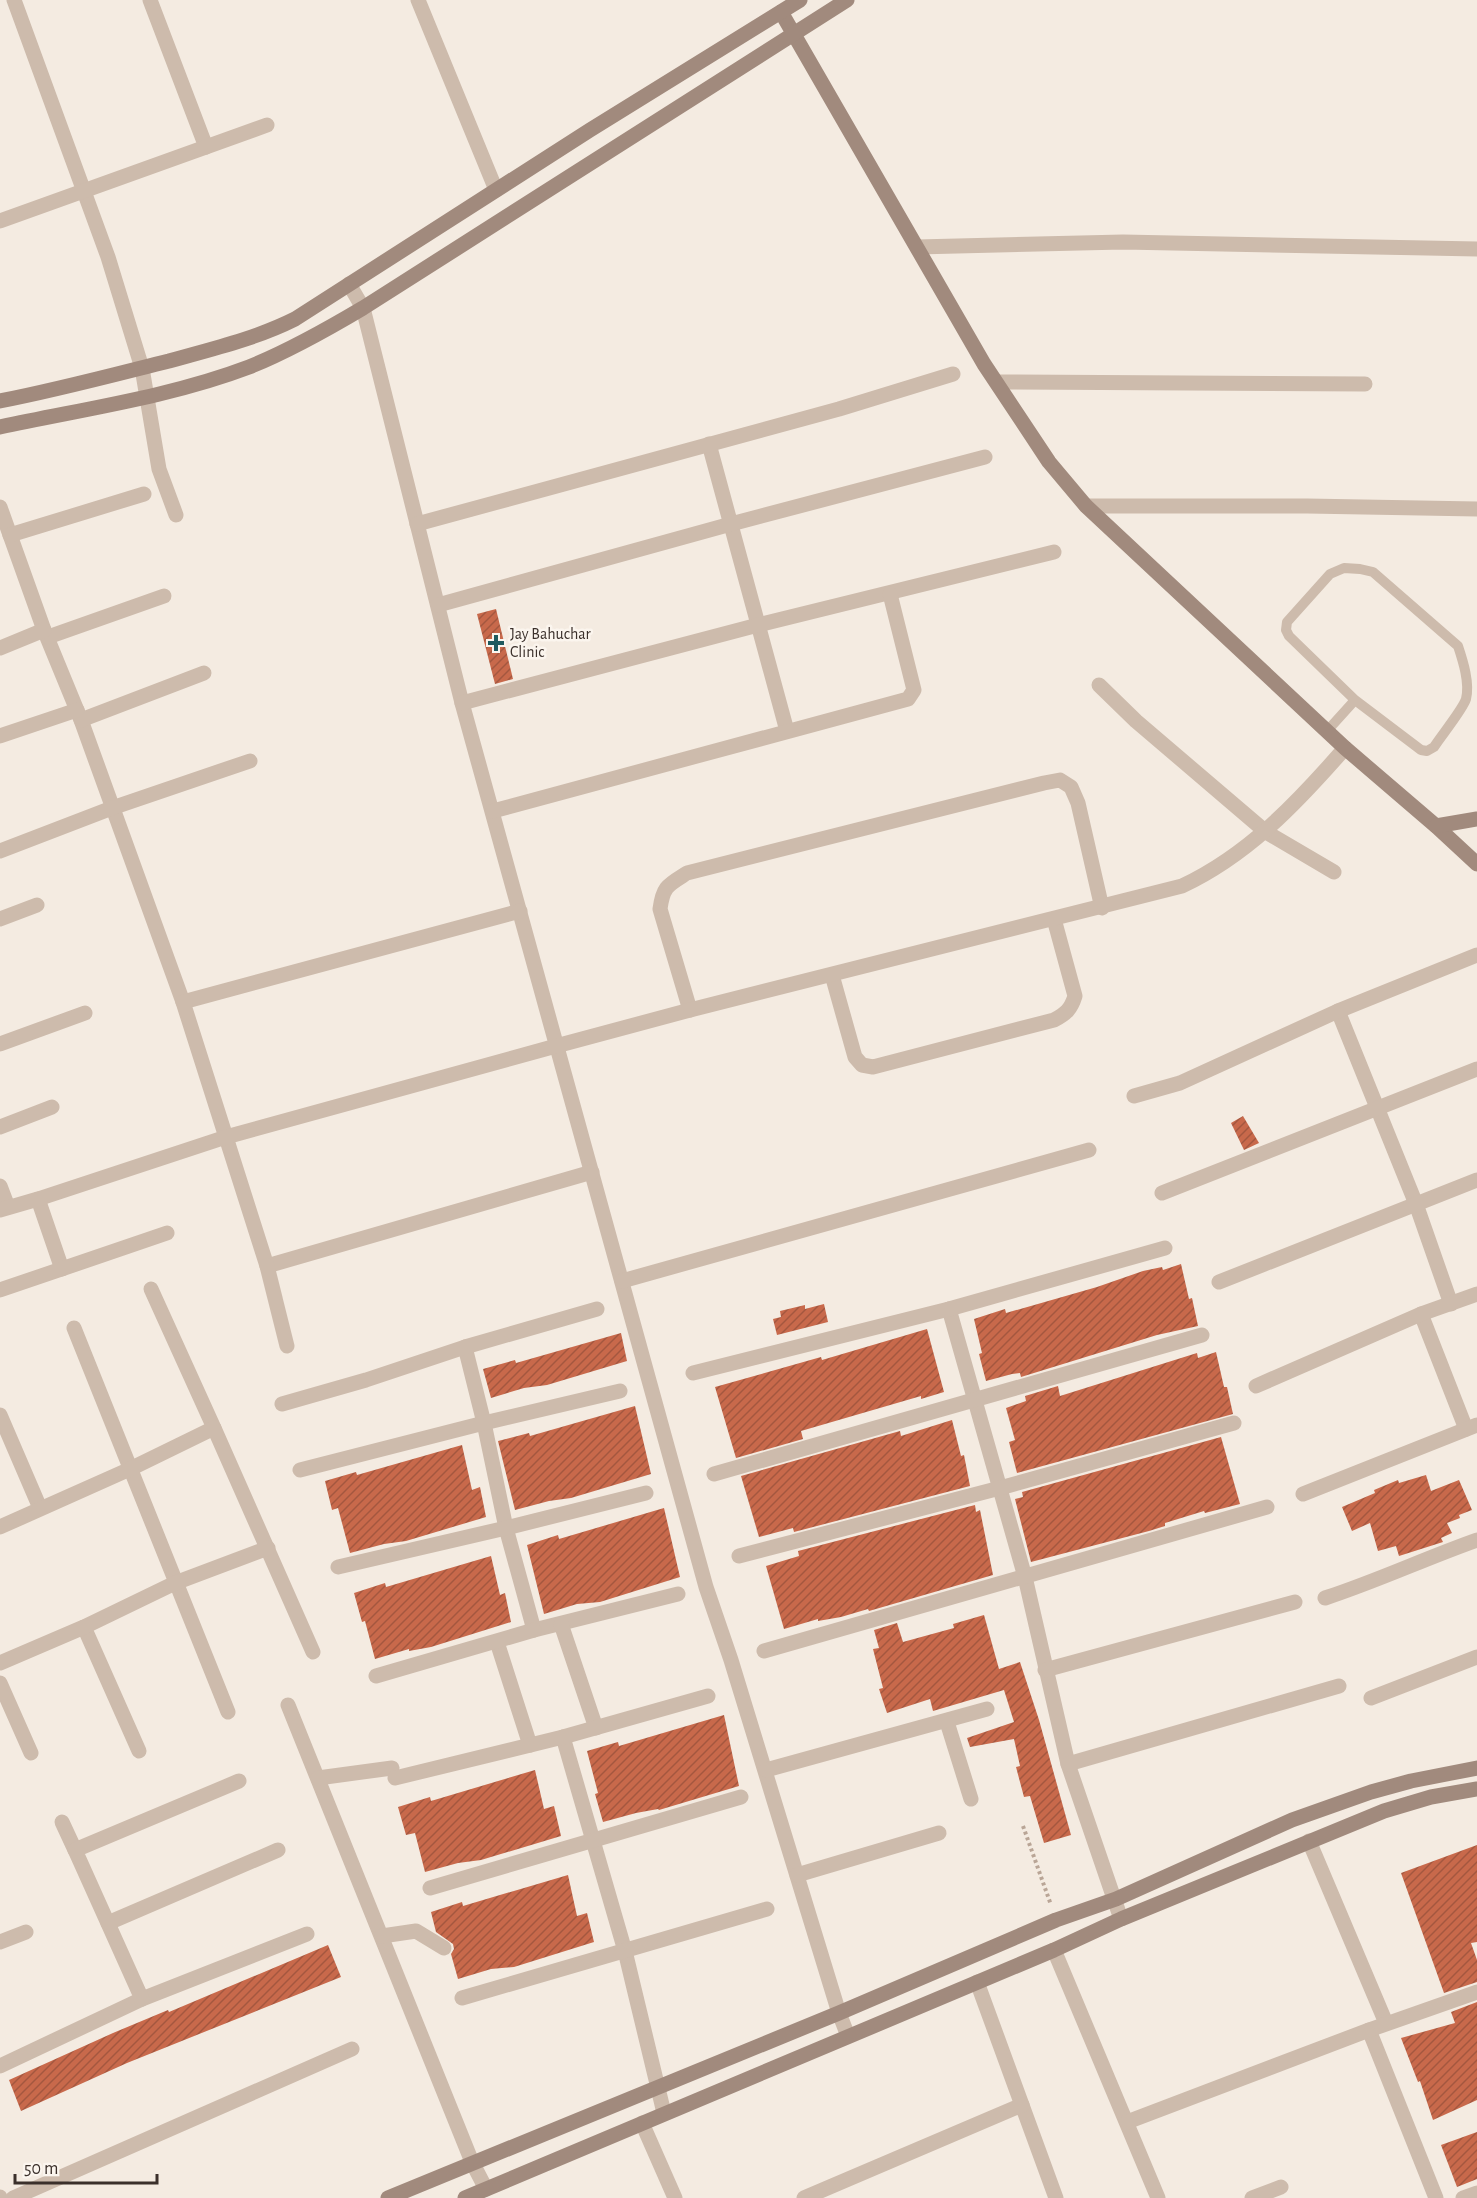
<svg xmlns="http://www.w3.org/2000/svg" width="1477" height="2198" viewBox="0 0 1477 2198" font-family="'Alegreya Sans',sans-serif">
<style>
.building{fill:url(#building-hatch)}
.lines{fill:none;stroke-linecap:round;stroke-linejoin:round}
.path{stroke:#b9a596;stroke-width:4;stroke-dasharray:3 3;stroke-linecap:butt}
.lane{stroke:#cdbbac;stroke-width:10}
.street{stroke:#cdbbac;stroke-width:15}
.secondary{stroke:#a18a7d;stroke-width:15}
.poi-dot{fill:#1f5a5e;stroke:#fbf5ee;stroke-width:2}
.labels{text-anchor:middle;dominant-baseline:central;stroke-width:5;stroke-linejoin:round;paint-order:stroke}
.poi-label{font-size:16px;fill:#3b302b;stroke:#fbf5ee;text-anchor:start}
</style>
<defs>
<pattern id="building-hatch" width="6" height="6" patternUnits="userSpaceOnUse" patternTransform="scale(1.5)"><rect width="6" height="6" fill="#c8694b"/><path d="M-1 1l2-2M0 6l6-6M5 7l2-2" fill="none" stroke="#a4573f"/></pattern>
</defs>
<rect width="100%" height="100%" fill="#f4ebe1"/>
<g class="building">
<path d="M496 609 513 679 495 684 477 614Z"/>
<path d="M1243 1116 1259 1143 1244 1150 1231 1123Z"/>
<path d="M1181 1264 1189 1299 1192 1298 1198 1326 1157 1335 1021 1377 1020 1373 1012 1374 986 1381 979 1354 982 1353 974 1319 1005 1309 1006 1313 1097 1287 1143 1271 1162 1267 1163 1270Z"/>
<path d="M824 1304 828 1322 777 1335 773 1319 781 1317 780 1311 805 1305V1309Z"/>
<path d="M927 1329 944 1392 921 1399V1396L801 1431 803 1439 736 1458 715 1387 821 1357 822 1360Z"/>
<path d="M621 1333 627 1361 547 1385 524 1388 491 1398 483 1369 515 1360 516 1363Z"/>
<path d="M1216 1352 1224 1387H1227L1233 1414 1017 1473 1009 1442 1015 1440 1006 1408 1026 1401 1025 1396 1058 1386 1060 1396 1197 1353 1198 1358Z"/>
<path d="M635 1406 651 1474 571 1498 549 1501 515 1510 498 1441 529 1433 530 1436Z"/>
<path d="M952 1420 961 1456 964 1455 970 1486 794 1532 793 1528 759 1537 741 1476 900 1431 901 1436Z"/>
<path d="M1221 1437 1240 1504 1205 1513 1204 1511 1165 1523V1526L1149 1531 1031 1562 1015 1499 1023 1497 1022 1492Z"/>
<path d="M462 1445 472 1490 480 1487 486 1517 406 1541 384 1544 350 1553 338 1508 332 1510 325 1481 356 1472 357 1475Z"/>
<path d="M1426 1475 1431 1491 1459 1480 1472 1510 1459 1515 1460 1518 1447 1523 1452 1533 1441 1538 1443 1542 1399 1556 1396 1546 1378 1551 1370 1523 1352 1531 1342 1507 1375 1493 1374 1490 1398 1480 1399 1483Z"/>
<path d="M975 1505 976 1512 980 1510 993 1575 869 1611 868 1609 841 1617 818 1621V1619L784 1629 766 1566 799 1556 798 1551Z"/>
<path d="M664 1508 680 1577 600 1602 577 1604 544 1614 527 1545 558 1535 559 1539Z"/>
<path d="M491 1556 500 1595 505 1593 511 1622 431 1647 409 1651V1649L375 1659 365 1621 362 1622 354 1593 385 1583 386 1587Z"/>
<path d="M984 1615 999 1669 1020 1662 1039 1720 1071 1835 1044 1843 1030 1796 1024 1797 1016 1767 1020 1766 1014 1739 970 1747 967 1738 1014 1722 1004 1690 933 1711 930 1699 887 1713 879 1689 883 1688 873 1649 879 1648 874 1630 897 1623 903 1642 954 1628 953 1624Z"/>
<path d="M724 1715 739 1786 659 1810 658 1809 636 1813 603 1822 595 1794 598 1793 587 1751 618 1742 619 1746Z"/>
<path d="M535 1770 544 1809 554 1806 561 1836 481 1860 458 1863 425 1872 415 1833 406 1835 398 1807 430 1797 431 1801Z"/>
<path d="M1477 1845V1942L1471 1943 1477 1960V1982L1444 1993 1401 1873Z"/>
<path d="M568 1875 577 1916 587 1913 594 1942 514 1967 491 1969 458 1979 451 1954 454 1949 453 1944 436 1932 431 1912 462 1902 463 1906Z"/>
<path d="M328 1945 341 1977 127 2063 21 2111 9 2080 113 2033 168 2010 169 2012Z"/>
<path d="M1477 2002V2100L1433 2120 1420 2081 1418 2082 1401 2038 1455 2023 1451 2012Z"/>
<path d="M1477 2132V2179L1457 2187 1441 2145Z"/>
</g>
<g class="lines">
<path class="path" d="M1023 1826 1051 1905"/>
<path class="lane" d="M1327 731 1355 700 1289 636 1286 630 1287 622 1330 574 1344 568 1360 569 1373 572 1458 646C1463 661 1470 683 1466 699 1463 709 1441 736 1434 747L1427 751 1421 750 1355 700"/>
<g class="street">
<path d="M14 0 108 257 142 368 159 469 176 515"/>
<path d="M150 0 206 147"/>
<path d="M418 0 496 190"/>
<path d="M0 221 267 125"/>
<path d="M917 247 1123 242 1477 249"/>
<path d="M349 284 363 308 462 703 706 1587 731 1660 839 2013 848 2036"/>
<path d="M998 382 1365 384"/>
<path d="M709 444 787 731"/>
<path d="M1086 506H1307L1477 509"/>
<path d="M0 507 44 630 81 720 183 1002"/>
<path d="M417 524 839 409 953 374"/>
<path d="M10 535 144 494"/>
<path d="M438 605 731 524 985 457"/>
<path d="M48 637 164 596"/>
<path d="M0 648 44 630"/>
<path d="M1099 685 1136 721 1266 832 1334 872"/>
<path d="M462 703 758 625 1054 552"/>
<path d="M81 720 204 673"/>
<path d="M0 736 77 710"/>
<path d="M493 811 908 699 914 690 890 594"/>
<path d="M0 851 112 808 250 761"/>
<path d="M520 911 183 1002 267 1266 592 1172"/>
<path d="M0 919 37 905"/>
<path d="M832 975 855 1057 862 1065 873 1067 1054 1020C1066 1014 1071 1009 1075 996L1054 919"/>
<path d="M690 1010 660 909C663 886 668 885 687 873L1044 783 1060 780 1071 787 1078 803 1102 908"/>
<path d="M1338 1011 1416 1204 1451 1304"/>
<path d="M0 1044 85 1013"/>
<path d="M1134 1096 1180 1083 1338 1011 1477 955"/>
<path d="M0 1127 52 1107"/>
<path d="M0 1186 8 1207"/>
<path d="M1162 1193 1477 1069"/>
<path d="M38 1199 62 1269"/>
<path d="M0 1210 38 1199 226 1137 556 1046 690 1010 1182 886C1248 855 1297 803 1345 748"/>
<path d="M267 1266 287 1346"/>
<path d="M622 1281 1089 1150"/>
<path d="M1219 1282 1477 1180"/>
<path d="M151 1289 214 1428"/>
<path d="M0 1290 167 1233"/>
<path d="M949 1309 1025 1577 1068 1764 1121 1919"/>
<path d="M1421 1314 1466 1429"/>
<path d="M74 1328 228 1712"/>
<path d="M465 1347 484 1423 506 1528 534 1630 678 1594"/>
<path d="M693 1373 949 1309 1165 1248"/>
<path d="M1256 1386 1421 1314 1477 1294"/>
<path d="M282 1404 366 1380 465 1347 597 1309"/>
<path d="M0 1415 40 1508"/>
<path d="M300 1470 484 1423 620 1391"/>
<path d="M714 1474 1202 1335"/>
<path d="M1303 1494 1477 1425"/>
<path d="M0 1527 130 1469 214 1428 313 1652"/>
<path d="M739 1556 1000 1488 1234 1423"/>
<path d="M338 1567 506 1528 646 1493"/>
<path d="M1325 1598C1377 1581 1426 1558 1477 1540"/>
<path d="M561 1624 596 1728"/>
<path d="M84 1627 139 1751"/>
<path d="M497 1642 530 1745"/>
<path d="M764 1651 1267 1507"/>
<path d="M0 1663 84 1627 175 1583 268 1548"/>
<path d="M1045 1670 1295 1602"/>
<path d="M376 1676 534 1630"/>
<path d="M0 1683 31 1753"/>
<path d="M1371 1698 1477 1657"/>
<path d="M288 1705 472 2162 486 2189"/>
<path d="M947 1722 971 1799"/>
<path d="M563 1737 625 1951 664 2113"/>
<path d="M1068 1764 1339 1686"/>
<path d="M766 1770 987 1709"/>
<path d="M318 1778 392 1768"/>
<path d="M395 1778 563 1737 708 1696"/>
<path d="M62 1822 75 1850"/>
<path d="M1309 1841 1386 2023"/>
<path d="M797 1875 939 1833"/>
<path d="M430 1888 741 1797"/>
<path d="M108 1923 278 1850"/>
<path d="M382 1936 416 1931 444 1948"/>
<path d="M0 1942 26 1932"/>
<path d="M1054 1950 1158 2198"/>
<path d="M977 1982 1056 2198"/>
<path d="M462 1998 767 1909"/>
<path d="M142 1999 307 1934"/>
<path d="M1369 2030 1436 2198"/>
<path d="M0 2066 142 1999 75 1850 239 1781"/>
<path d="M1127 2122 1369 2030 1477 1992"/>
<path d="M642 2123 675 2198"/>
<path d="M0 2197V2198"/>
<path d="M13 2198 352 2049"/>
<path d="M804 2198 1022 2105"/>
<path d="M1252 2198 1281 2187"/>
<path d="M1463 2198 1477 2193"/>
</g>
<g class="secondary">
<path d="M781 12 984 364 1049 462 1086 506 1345 748 1436 826 1477 864"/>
<path d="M0 401C57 390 113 375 169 361 212 349 255 339 295 319L590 130 800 0"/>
<path d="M0 427C83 409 170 397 249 367 289 351 326 330 363 308L847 0"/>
<path d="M1436 826 1477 819"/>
<path d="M388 2198 839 2013 1056 1920 1116 1899 1292 1820 1371 1792 1411 1781 1477 1768"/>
<path d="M465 2198 1054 1950 1121 1919 1384 1811 1431 1797 1477 1789"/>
</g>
</g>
<path class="poi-dot" d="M493 634h6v6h6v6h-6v6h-6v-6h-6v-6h6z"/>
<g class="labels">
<g class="poi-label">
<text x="510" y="634">Jay Bahuchar<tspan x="510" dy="18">Clinic</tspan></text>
</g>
</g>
<path d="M15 2174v9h142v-9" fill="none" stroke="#3b302b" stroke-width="3"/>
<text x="24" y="2174" font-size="18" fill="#3b302b" stroke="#fbf5ee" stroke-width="4.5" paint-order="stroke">50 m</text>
</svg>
